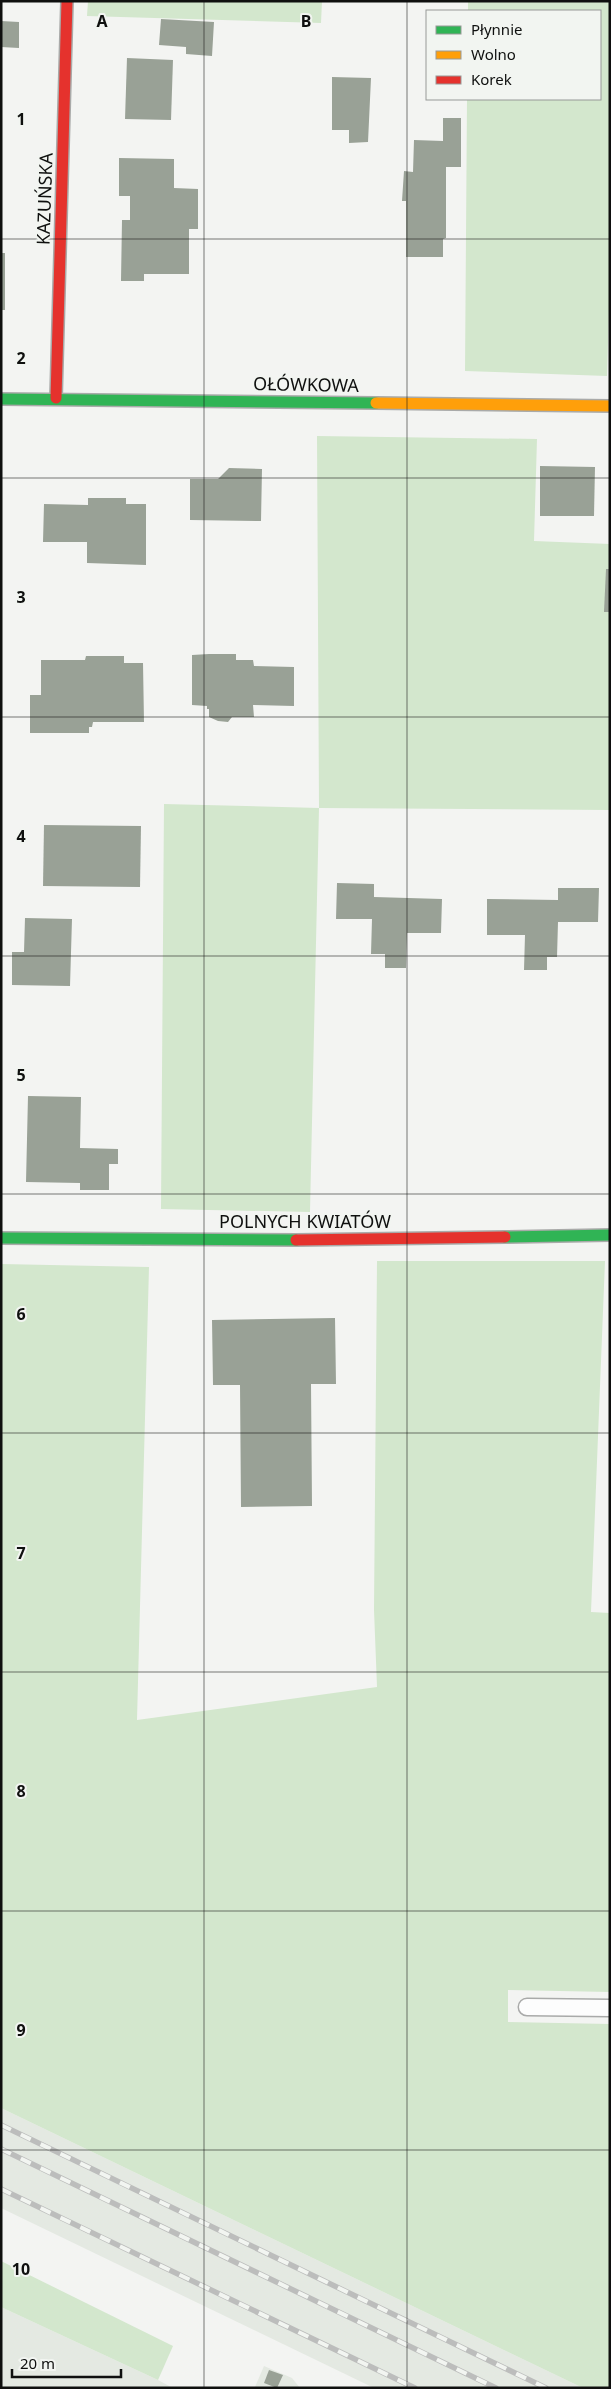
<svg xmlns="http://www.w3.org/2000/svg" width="611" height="2389" viewBox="0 0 611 2389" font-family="'Noto Sans',sans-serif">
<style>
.built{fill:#e4e9e2}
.green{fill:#d3e7cd}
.building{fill:#99a196}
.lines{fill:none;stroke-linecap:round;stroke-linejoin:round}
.lane-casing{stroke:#a9aaa9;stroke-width:19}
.fast-casing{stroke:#a9aaa9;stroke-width:14}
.slow-casing{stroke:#a9aaa9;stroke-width:14}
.jam-casing{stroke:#a9aaa9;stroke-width:14}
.lane{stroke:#fdfdfd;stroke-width:16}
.fast{stroke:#30b455;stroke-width:11}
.slow{stroke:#ff9f0a;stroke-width:11}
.jam{stroke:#e5322d;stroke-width:11}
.rail-casing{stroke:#bcbdbc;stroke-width:5.5}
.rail{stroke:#f2f5f1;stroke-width:4;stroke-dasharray:11;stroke-linecap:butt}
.grid{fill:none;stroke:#0f100f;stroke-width:1;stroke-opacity:0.55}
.labels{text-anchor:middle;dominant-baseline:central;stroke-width:4;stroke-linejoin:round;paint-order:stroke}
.street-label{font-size:18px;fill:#0f100f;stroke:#f2f5f1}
.grid-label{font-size:16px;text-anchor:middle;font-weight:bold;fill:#0f100f;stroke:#f2f5f1;stroke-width:4;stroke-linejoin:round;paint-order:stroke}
</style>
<rect width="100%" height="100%" fill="#f3f4f2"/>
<g class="built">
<path d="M1 2108 583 2388H374L1 2208Z"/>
<path d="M1 2307 158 2380 171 2387 1 2388Z"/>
<path d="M264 2366 292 2378 300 2388 255 2387Z"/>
</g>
<g class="green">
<path d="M88 1H322L321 23 87 16Z"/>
<path d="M468 1H610V274L607 376 465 371 467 99H600V11H468Z"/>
<path d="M317 436 537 439 534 541 610 544V810L319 808 310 1212 161 1209 164 804 319 808Z"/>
<path d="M377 1261H605L591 1612 610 1613V1992L508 1990V2022L610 2024V2388H583L1 2108V1264L149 1267 137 1720 377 1687 374 1610Z"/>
<path d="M1 2261 173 2346 158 2380 1 2307Z"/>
</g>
<g class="building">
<path d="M161 19 214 22 212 56 186 54V47L159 45Z"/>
<path d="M1 21 19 22V48L1 47Z"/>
<path d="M127 58 173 60 171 120 125 119Z"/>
<path d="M332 77 371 78 368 142 349 143V130H332Z"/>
<path d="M443 118H461V167H446V238L443 239V257H406V201H402L404 171 413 172 414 140 443 141Z"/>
<path d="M119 158 174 159V188L198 189V229H189V274H144V281H121L122 220H130V196H119Z"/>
<rect x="1" y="253" width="4" height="57"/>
<path d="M540 466 595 467 594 516H540Z"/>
<path d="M229 468 262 469 261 521 190 520V479H218Z"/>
<path d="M88 498H126V504H146V565L87 563V542H43L44 504 88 505Z"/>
<path d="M606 569H610V612H604Z"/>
<path d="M209 654H236V660H253L254 666 294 667V706L253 705 254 717H232L228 722 218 721 209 717V709H207V706L192 705V655Z"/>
<path d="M86 656H124V663H143L144 722H93L92 727H89V733H30V695H41V660H85Z"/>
<path d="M44 825 141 826 140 887 43 886Z"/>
<path d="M337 883 374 884V897L442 899 441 933H407L406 968H385V954H371L372 919H336Z"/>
<path d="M558 888H599L598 922H558L557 957H547V970H524L525 935H487V899L558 900Z"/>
<path d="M25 918 72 919 70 986 12 985V952H24Z"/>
<path d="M28 1096 81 1097 80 1148 118 1149V1164H109V1190H80V1183L26 1182Z"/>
<path d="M335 1318 336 1384H311L312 1506 241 1507 240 1385H213L212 1320Z"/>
<path d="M269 2370 283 2375 277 2388 264 2383Z"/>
</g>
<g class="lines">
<g class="lane-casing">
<path id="lane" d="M527 2007 610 2008"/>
</g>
<g class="fast-casing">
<g id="fast">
<path d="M1 399 376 403"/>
<path d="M505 1237 610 1235"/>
<path d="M1 1238 296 1240"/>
</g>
</g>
<g class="slow-casing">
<path id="slow" d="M376 403 610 406"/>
</g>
<g class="jam-casing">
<g id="jam">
<path d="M56 398 67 1"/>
<path d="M296 1240 505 1237"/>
</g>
</g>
<use href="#lane" class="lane"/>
<use href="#fast" class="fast"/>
<use href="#slow" class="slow"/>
<use href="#jam" class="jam"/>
<g class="rail-casing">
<g id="rail">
<path d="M1 2125 546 2388"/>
<path d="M1 2149 496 2388"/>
<path d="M1 2189 415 2388"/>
</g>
</g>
<use href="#rail" class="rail"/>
</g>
<path class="grid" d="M204 1V2388M407 1V2388M1 239H610M1 478H610M1 717H610M1 956H610M1 1194H610M1 1433H610M1 1672H610M1 1911H610M1 2150H610"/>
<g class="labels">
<g class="street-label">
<text transform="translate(44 199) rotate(-88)">KAZUŃSKA</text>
<text transform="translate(306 384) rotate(1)">OŁÓWKOWA</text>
<text x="305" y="1221">POLNYCH KWIATÓW</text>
</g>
</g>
<g class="grid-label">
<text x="102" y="27">A</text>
<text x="306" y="27">B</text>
<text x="21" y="125">1</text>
<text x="21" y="364">2</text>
<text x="21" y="603">3</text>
<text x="21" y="842">4</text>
<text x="21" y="1081">5</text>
<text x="21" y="1320">6</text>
<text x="21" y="1559">7</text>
<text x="21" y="1797">8</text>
<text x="21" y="2036">9</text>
<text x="21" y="2275">10</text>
</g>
<rect width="611" height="2389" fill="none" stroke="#0f100f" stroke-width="5"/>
<rect x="426" y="10" width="175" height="90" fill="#f2f5f1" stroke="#979997"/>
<rect x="436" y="26" width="25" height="8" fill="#30b455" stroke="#979997"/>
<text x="471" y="35" font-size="15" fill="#0f100f">Płynnie</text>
<rect x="436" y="51" width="25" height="8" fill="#ff9f0a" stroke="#979997"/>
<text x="471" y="60" font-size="15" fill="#0f100f">Wolno</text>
<rect x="436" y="76" width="25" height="8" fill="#e5322d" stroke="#979997"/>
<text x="471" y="85" font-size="15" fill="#0f100f">Korek</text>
<path d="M12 2369v8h109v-8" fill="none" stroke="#0f100f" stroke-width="2.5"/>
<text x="20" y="2369" font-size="15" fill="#0f100f" stroke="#f2f5f1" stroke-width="4" paint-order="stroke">20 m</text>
</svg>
